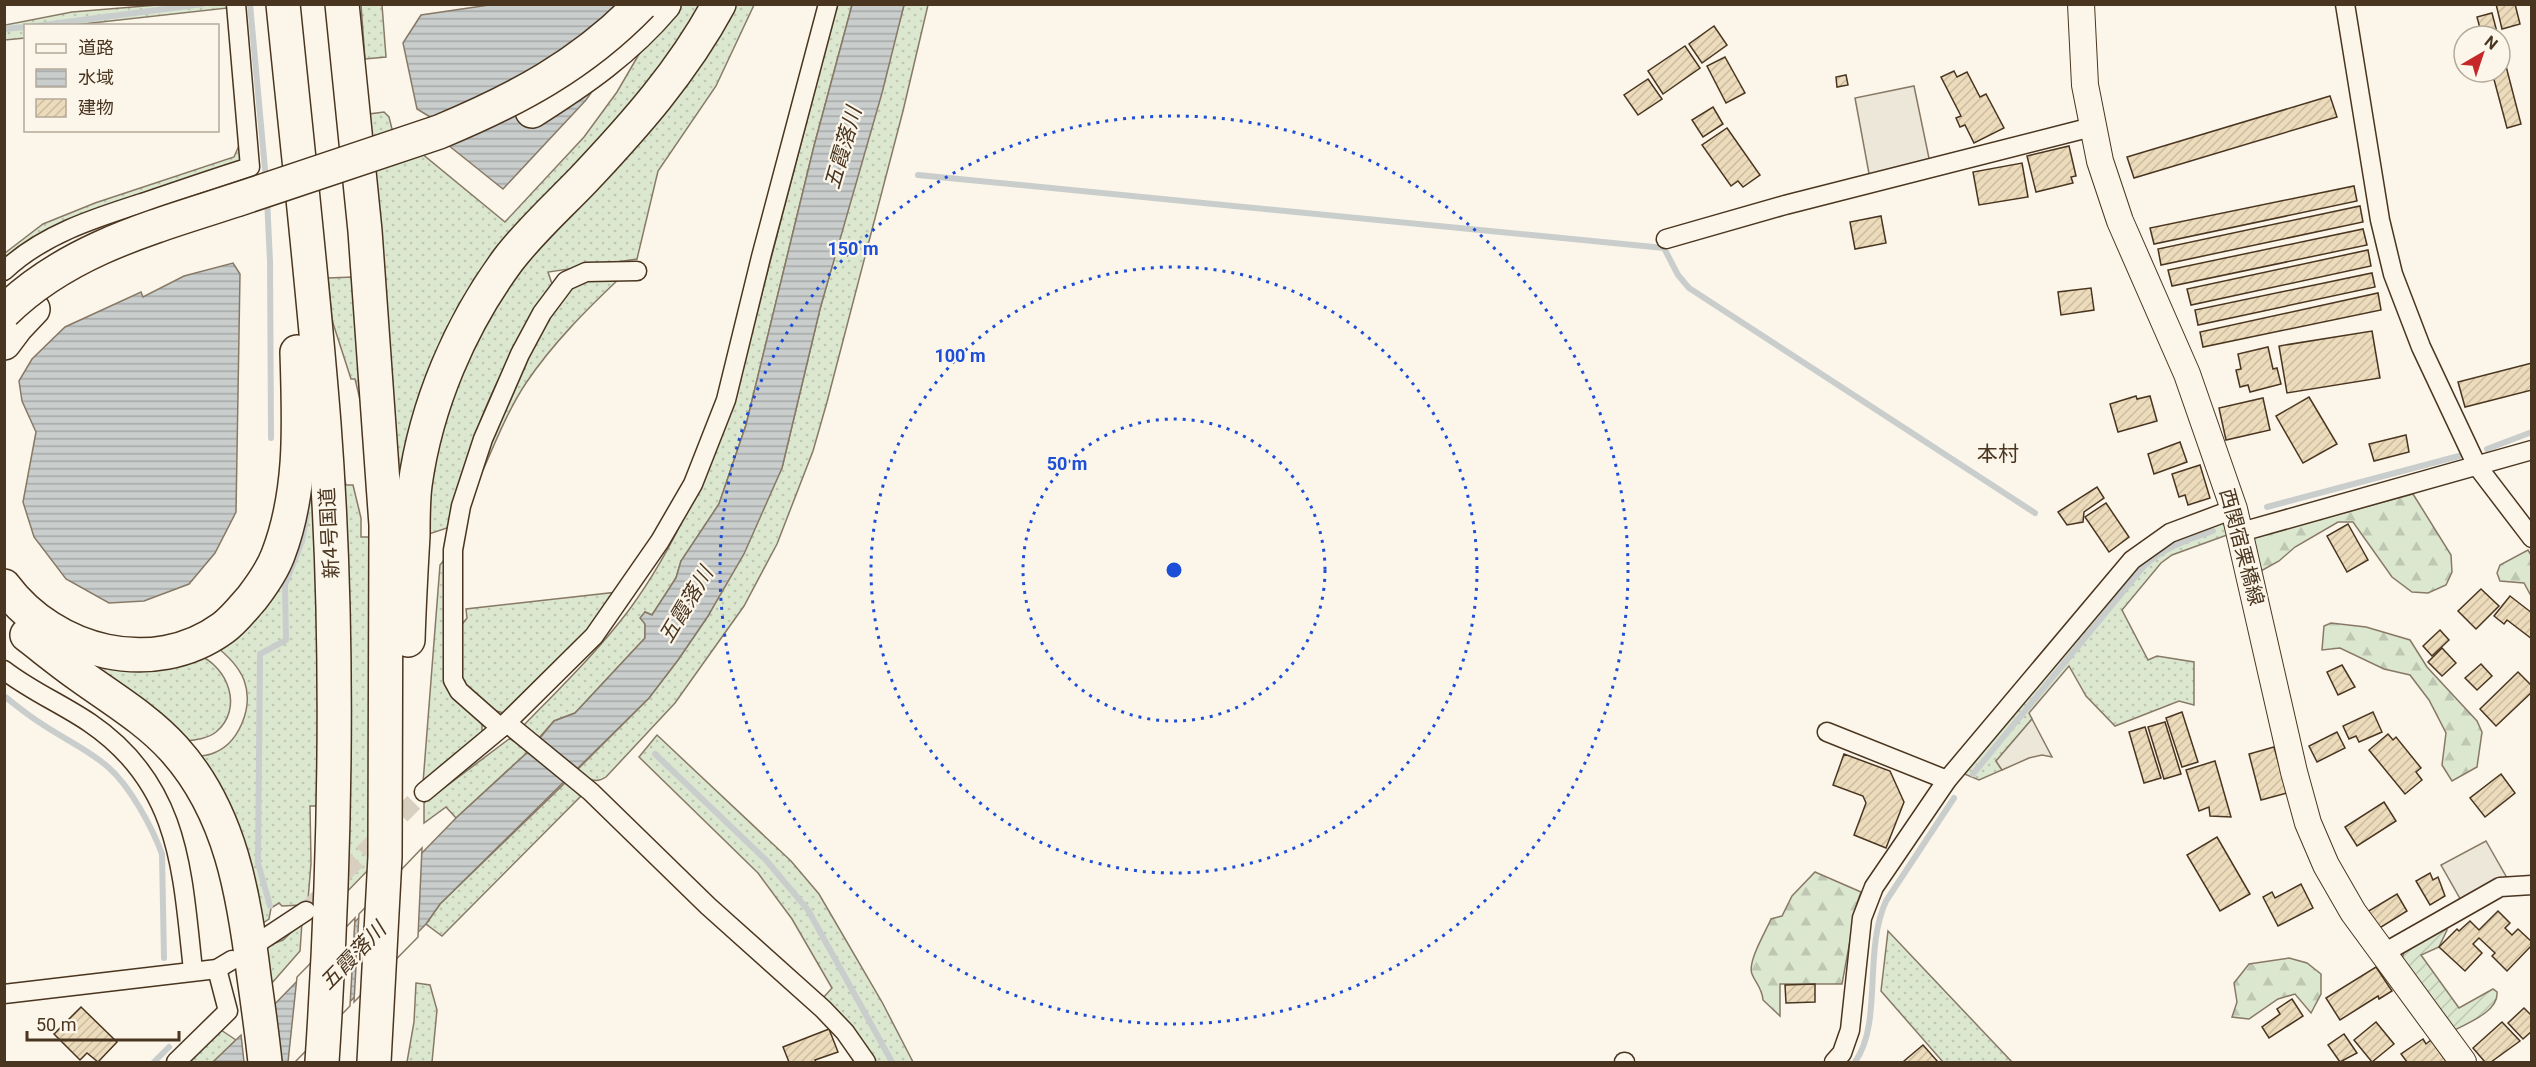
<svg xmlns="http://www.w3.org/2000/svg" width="2536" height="1067" viewBox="0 0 2536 1067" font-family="Roboto,'Noto Sans JP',sans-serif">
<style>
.grass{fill:url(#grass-dots);stroke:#887966;stroke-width:1.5}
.forest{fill:url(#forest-firs);stroke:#887966;stroke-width:1.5}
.garden{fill:url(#garden-furrows);stroke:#887966;stroke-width:1.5}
.parking{fill:#ede7d9;stroke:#887966;stroke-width:1.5}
.water{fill:url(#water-rules);stroke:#887966;stroke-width:1.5}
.pier{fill:#fbf6e9;stroke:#887966;stroke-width:1.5}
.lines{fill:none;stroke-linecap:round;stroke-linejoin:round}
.stream{stroke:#c9cecd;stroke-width:6}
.building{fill:url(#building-hatch);stroke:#4a3520;stroke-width:1.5}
.street-tunnel{stroke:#d8cfc1;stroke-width:18;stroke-dasharray:18 9;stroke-linecap:butt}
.street-casing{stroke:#4a3520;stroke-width:21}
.secondary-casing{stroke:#4a3520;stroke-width:28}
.highway-casing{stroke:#4a3520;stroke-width:36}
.street{stroke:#fbf6e9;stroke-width:18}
.secondary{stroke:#fbf6e9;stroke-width:26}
.highway{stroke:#fbf6e9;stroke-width:33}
.highway-bridge-casing{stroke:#4a3520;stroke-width:36;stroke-linecap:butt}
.highway-bridge{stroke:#fbf6e9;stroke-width:33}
.ring{fill:none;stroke:#1d4ed8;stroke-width:3;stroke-dasharray:3 6}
.labels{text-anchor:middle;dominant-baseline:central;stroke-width:4.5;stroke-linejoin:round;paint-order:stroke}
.street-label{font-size:20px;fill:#4a3520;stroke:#fbf6e9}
.water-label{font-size:21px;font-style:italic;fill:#4a3520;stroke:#fbf6e9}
.neighbourhood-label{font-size:21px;fill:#4a3520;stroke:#fbf6e9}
.centre{fill:#1d4ed8;stroke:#fbf6e9;stroke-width:3}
.ring-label{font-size:18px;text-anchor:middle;font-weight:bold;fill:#1d4ed8;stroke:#fbf6e9;stroke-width:4.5;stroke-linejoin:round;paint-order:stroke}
</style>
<defs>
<pattern id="grass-dots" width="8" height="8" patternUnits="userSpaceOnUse" patternTransform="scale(1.5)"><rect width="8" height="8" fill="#dce7d0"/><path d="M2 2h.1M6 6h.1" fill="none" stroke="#bec7b2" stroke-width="1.8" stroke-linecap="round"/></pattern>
<pattern id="forest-firs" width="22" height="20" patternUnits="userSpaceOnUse" patternTransform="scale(1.5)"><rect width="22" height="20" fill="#dce7d0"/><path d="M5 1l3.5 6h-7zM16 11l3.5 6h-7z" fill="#bec7b2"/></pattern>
<pattern id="garden-furrows" width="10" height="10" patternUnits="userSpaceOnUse" patternTransform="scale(1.5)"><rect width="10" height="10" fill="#dce7d0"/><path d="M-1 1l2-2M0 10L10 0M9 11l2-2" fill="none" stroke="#bec7b2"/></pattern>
<pattern id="water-rules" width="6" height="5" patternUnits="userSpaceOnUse" patternTransform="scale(1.5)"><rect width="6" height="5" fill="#c9cecd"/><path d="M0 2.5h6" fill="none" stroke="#a5a8a6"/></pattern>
<pattern id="building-hatch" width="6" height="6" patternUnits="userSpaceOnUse" patternTransform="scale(1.5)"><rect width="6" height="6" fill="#ecdcbc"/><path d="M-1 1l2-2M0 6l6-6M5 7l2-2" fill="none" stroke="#ccbda1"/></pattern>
</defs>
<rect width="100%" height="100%" fill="#fbf6e9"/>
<g class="grass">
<path d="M157 5H230L244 152 242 159 238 163 53 230 5 264V253L43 224 95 203 234 157 241 141 227 8 74 25 26 26 25 38 5 40V25L72 12Z"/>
<path d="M361 5H382L386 57 365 59Z"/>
<path d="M678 5H703L668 63 553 191 399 485 369 114 384 112 389 117 392 129 505 222 584 137 617 92 642 49Z"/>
<path d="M734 5H754L716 86 658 171 637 259 548 272 552 284C528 325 504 364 486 407 470 445 460 487 450 527L426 535C431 466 446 400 478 338 483 328 488 316 495 306 553 221 635 155 696 72 711 52 723 27 734 5Z"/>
<path d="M837 5H852L814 146 746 425 735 457 719 504 681 561 676 578 652 615 645 612V638L575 713 554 721 538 739 524 725C560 688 598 651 629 610 679 542 710 463 738 385Z"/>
<path d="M904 5H928L903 111 827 402 813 451 777 544 744 606 675 703 606 777C594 785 587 778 577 770L649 698 678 660 708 616 782 468 820 309Z"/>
<path d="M622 276C587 309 553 343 526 383 508 410 496 441 483 470H479L524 359 566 291 586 280Z"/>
<path d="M353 277 364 416 355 379H351L332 320 328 278Z"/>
<path d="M311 423 319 604 317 806H310L311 863 308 900 301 905 282 906 279 903 271 908 269 919 263 923 192 757C198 756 205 756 211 754 239 745 254 707 244 680 238 665 226 654 214 645L231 635Z"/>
<path d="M339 458 346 485H353L361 518V537H369L371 545 370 868 342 897Z"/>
<path d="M2223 520 2227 535 2172 555 2161 563 2122 610 2148 660 2157 656 2194 662V705L2179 701 2115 726 2086 696 2069 666 2029 713 2032 719 1996 761 2002 770 1979 780 1962 773 2124 578 2162 544Z"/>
<path d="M444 560 445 672 482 721V734L423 783 440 565Z"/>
<path d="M618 592 581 639 504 713 492 710 462 683 459 628 467 618 466 609Z"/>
<path d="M198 655C228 666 244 709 216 732 207 739 195 740 184 741L85 670 93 660Z"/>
<path d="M657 735 791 861 819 894 882 1002 913 1062H873L823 998 832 988 792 919 758 873 639 757Z"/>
<path d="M509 739 519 741 530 750 456 818 446 807 424 823V803Z"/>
<path d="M568 780 582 794 581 796 442 936 426 924 440 904Z"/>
<path d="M302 922 300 951 265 991 260 949 283 940Z"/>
<path d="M1888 931 2012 1062H1943L1881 991Z"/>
<path d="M416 983 430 985 437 1010 432 1062H407L414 1022Z"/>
<path d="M218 1028 236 1040 213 1062H183Z"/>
</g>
<g class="forest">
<path d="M2413 494 2451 555 2452 572 2446 585 2428 593 2412 592 2392 577 2353 522H2338L2295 547 2279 561 2259 572 2251 539 2257 536Z"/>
<path d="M2528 550 2531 555V596L2524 583 2500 581 2497 573 2500 565Z"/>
<path d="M2331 623 2366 627 2410 640 2427 667 2477 721 2482 732 2477 767 2452 781 2442 765 2446 733 2429 700 2410 675 2384 669 2340 648 2322 650 2324 626Z"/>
<path d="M1815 872 1861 892 1857 903 1842 984H1780V1016L1763 1000C1762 988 1756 984 1752 974 1747 962 1766 931 1771 919L1782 916 1792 896Z"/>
<path d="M2289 958 2307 963 2321 974V994L2311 1013 2295 994 2278 999 2249 1019 2232 1017 2237 1002 2234 983 2249 964Z"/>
</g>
<path class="garden" d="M2446 927 2447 930 2439 947 2421 955 2459 1008 2493 989 2497 992C2499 1012 2465 1024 2451 1032L2400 963 2405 950Z"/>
<g class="parking">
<path d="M1914 86 1930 163 1870 179 1855 98Z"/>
<path d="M2032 719 2052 757 2042 755 2029 758 2002 770 1996 761Z"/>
<path d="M2486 841 2507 878 2462 902 2441 865Z"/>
</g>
<g class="water">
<path d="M489 5H627L644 18 586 100 503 189 438 137 440 123 417 109 403 43 421 15Z"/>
<path d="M852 5H904L882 93 820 309 782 468 744 554 708 616 678 660 649 698 440 904 426 924 291 1062H273L268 1011 456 818 530 750 554 721 575 713 645 638V624L640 618 645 612 652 615 676 578 681 561 719 504 735 457 746 425 814 146Z"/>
<path d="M233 263 240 274 236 512 215 553 189 584 144 601 109 603 66 579 34 537 23 502 36 432 22 401 19 381 32 359 65 327 141 292 143 297 184 276Z"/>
<path d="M241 1035 244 1062H213Z"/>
</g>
<g class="pier">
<path d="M422 848 418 937 354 1002 359 914Z"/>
<path d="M355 918 350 1006 295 1062H288L297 977Z"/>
</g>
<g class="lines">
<g class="stream">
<path d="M250 4 266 180"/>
<path d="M36 26 203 4"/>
<path d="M4 29 26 27"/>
<path d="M918 175 1664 248 1678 275 1689 288 2035 513"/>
<path d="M267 199 270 261 271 438"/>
<path d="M2487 449 2532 432"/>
<path d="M2267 507 2459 456"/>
<path d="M4 696C17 706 29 716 42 724 64 739 89 750 108 767 130 786 152 827 162 854L164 958"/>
<path d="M655 754 766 860 808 910 892 1062"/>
<path d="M1973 774 2144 566C2165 547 2187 540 2213 531"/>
<path d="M270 906 258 863 260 654 286 640 285 585 302 541 307 514"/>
<path d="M154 1062 169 1047"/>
<path d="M1855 1062C1883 1023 1863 951 1886 901L1954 798"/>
</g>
</g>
<g class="building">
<path d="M2496 4H2515L2520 24 2502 29Z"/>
<path d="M2492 13 2498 36H2482L2477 17Z"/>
<path d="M1714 26 1727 45 1702 63 1689 44Z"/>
<path d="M2500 43 2521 124 2507 128 2492 72H2500Z"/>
<path d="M1685 46 1700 68 1663 94 1648 71Z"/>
<path d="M1725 57 1745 93 1726 103 1707 66Z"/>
<path d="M1954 71 1957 77 1967 72 1980 97 1986 94 2004 128 1974 143 1965 125 1960 127 1956 118 1961 116 1941 77Z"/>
<path d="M1846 75 1848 85 1837 87 1836 77Z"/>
<path d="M1648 79 1662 99 1638 115 1624 95Z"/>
<path d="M2330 96 2337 117 2134 178 2127 157Z"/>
<path d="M1713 107 1723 124 1703 137 1692 120Z"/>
<path d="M1727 128 1760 175 1743 187 1738 181 1731 186 1702 145Z"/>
<path d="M2069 146 2076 176 2071 177 2073 183 2036 192 2027 156Z"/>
<path d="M2022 163 2028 197 1979 205 1973 172Z"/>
<path d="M2354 186 2357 201 2154 244 2150 228Z"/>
<path d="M2360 206 2363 222 2161 265 2158 249Z"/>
<path d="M1881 216 1886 243 1855 249 1850 222Z"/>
<path d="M2363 229 2367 245 2172 286 2168 270Z"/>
<path d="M2368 250 2371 266 2191 305 2187 289Z"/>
<path d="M2372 273 2375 287 2198 325 2195 310Z"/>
<path d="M2091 288 2094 310 2061 315 2058 292Z"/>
<path d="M2378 293 2381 310 2203 347 2200 332Z"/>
<path d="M2372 331 2380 378 2287 393 2279 346Z"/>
<path d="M2268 347 2273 369 2277 368 2281 384 2250 392 2248 385 2240 387 2236 370 2241 369 2238 354Z"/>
<path d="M2532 363V390L2465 407 2458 382Z"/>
<path d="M2136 396 2137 399 2150 396 2157 421 2118 432 2110 404Z"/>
<path d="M2309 397 2337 444 2303 463 2276 416Z"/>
<path d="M2263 398 2270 430 2226 440 2219 408Z"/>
<path d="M2406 435 2409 452 2374 461 2369 444Z"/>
<path d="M2180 442 2187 462 2154 474 2148 454Z"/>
<path d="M2200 465 2210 498 2188 505 2185 495 2179 497 2172 474Z"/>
<path d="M2097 487 2104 498 2084 512 2083 522 2067 525 2058 512Z"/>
<path d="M2106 503 2129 537 2109 552 2085 517Z"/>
<path d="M2348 524 2368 560 2347 572 2327 536Z"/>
<path d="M2481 589 2499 606 2476 629 2458 611Z"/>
<path d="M2510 596 2532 613V639L2507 620 2504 624 2494 616Z"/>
<path d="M2440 630 2449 640 2432 656 2423 646Z"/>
<path d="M2442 648 2456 663 2442 676 2428 662Z"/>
<path d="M2481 664 2492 676 2477 690 2465 678Z"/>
<path d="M2342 665 2355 687 2338 695 2327 672Z"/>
<path d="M2518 672 2532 686V692L2496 726 2480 709Z"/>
<path d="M2182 712 2198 762 2182 767 2166 718Z"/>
<path d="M2373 712 2382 732 2359 742 2356 736 2349 739 2343 726Z"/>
<path d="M2165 722 2181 774 2164 779 2148 727Z"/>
<path d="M2145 727 2161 778 2144 783 2129 732Z"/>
<path d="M2337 732 2345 748 2317 762 2309 746Z"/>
<path d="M2388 734 2393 740 2396 737 2421 768 2416 772 2422 780 2405 794 2369 750Z"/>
<path d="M2274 747 2287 793 2261 800 2249 754Z"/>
<path d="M1844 754 1890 771 1904 802 1886 848 1854 835 1866 803 1863 796 1833 785Z"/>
<path d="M2215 761 2231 817 2210 816 2209 807 2199 811 2186 770Z"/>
<path d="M2501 774 2515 793 2485 817 2470 798Z"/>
<path d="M2384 802 2396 821 2357 846 2345 827Z"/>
<path d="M2217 837 2250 894 2220 911 2187 855Z"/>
<path d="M2430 873 2433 880 2438 877 2445 896 2430 905 2416 881Z"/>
<path d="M2301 884 2313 908 2278 926 2263 897 2272 892 2275 898Z"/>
<path d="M2397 894 2407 911 2378 929 2367 912Z"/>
<path d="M2498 911 2510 923 2505 928 2512 935 2518 929 2532 942V945L2507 971 2492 956 2495 953 2479 938 2473 944 2482 953 2465 971 2439 947 2457 929 2459 931 2470 921 2479 930Z"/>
<path d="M2376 967 2392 991 2379 999 2378 996 2340 1020 2326 998Z"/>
<path d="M1815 984V1002L1786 1003 1785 985Z"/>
<path d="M2292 999 2303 1016 2269 1038 2262 1027 2280 1014 2277 1009Z"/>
<path d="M81 1007 117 1042 98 1062 87 1053 80 1060 54 1034Z"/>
<path d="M2524 1008 2532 1016V1031L2523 1039 2508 1023Z"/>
<path d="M2376 1022 2394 1044 2372 1062 2354 1040Z"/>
<path d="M2502 1022 2520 1041 2491 1062H2485L2473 1048Z"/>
<path d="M829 1029 838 1052 815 1060 816 1062H789L783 1047Z"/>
<path d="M2344 1034 2357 1053 2340 1062 2328 1045Z"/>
<path d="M2423 1039 2426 1044 2431 1040 2447 1062H2407L2401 1054Z"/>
<path d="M1923 1045 1938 1062H1905L1904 1061Z"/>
</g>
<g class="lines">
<path class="street-tunnel" d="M306 911 424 792"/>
<g class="street-casing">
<g id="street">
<path d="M2345 4 2380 220 2393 274 2421 347 2477 466 2532 538"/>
<path d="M1666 239 1785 205 2092 127"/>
<path d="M4 271C43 234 95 218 145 202 180 190 215 178 250 167L236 4"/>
<path d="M2241 532 2532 450"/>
<path d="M4 670C31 691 62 704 90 723 181 785 182 872 193 970"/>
<path d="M507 723 591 792 708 906 823 1009 845 1032 866 1062"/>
<path d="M501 728 459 691 453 680V550L461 506 483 439 520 354 542 313 566 281 586 272 637 271"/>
<path d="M1827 732 1947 780"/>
<path d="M424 792 501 728 594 636 660 541 693 484 726 400 761 257 828 4"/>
<path d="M259 942 306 911"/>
<path d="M2382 954 2500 887 2532 885"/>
<path d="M4 994 217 969 232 960"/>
<path d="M176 1062 228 1011 217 969"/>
<path d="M1624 1062H1625"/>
<path d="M1834 1062 1842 1053 1850 1030 1862 918 1874 887 1947 780 2132 560 2170 533 2234 509"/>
</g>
</g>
<g class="secondary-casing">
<path id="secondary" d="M2081 4 2085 85 2100 161 2120 221 2187 374 2234 509 2294 772 2308 823 2326 865 2353 912 2463 1062"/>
</g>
<g class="highway-casing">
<g id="highway">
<path d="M283 4C297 144 313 284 324 424 340 636 336 850 322 1062"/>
<path d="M342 4 365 231 386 525 385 857 374 1062"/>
<path d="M532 111C581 80 626 49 664 4"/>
<path d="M4 343 16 327 33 309"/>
<path d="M4 586C54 653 153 679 223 628 234 620 243 608 252 598 262 585 272 571 278 555 303 490 299 420 297 352"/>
<path d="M27 635C44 648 61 662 78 674 111 698 147 719 174 749 231 812 244 896 254 977 258 1005 262 1034 265 1062"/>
<path d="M408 640C409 605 411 570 413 535 413 519 413 501 415 485 426 405 460 325 508 260 530 231 558 206 583 180 634 126 683 71 719 4"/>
</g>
</g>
<use href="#street" class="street"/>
<use href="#secondary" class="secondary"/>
<use href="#highway" class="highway"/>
<g class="highway-bridge-casing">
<path id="highway-bridge" d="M4 312C68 249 153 227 236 200 304 177 372 154 439 132 516 100 582 65 641 4"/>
</g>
<use href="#highway-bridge" class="highway-bridge"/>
</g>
<g class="ring">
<circle cx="1174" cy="570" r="151"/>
<circle cx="1174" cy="570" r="303"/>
<circle cx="1174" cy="570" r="454"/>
</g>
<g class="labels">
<g class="street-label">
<text transform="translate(329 533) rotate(-93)">新4号国道</text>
<text transform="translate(2242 547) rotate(75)">西関宿栗橋線</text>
</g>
<g class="water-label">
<text transform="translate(843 148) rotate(-74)">五霞落川</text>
<text transform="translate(686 605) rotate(-59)">五霞落川</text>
<text transform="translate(353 956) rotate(-46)">五霞落川</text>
</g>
<g class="neighbourhood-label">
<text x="1998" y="454">本村</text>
</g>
</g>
<circle cx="1174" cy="570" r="9" class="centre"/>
<g class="ring-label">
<text x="853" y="255">150 m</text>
<text x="960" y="362">100 m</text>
<text x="1067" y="470">50 m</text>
</g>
<rect width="2536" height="1067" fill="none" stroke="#4a3520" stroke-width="12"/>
<rect x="24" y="24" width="195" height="108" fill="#fbf6e9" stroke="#b4a999" stroke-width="1.5"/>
<rect x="36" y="44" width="30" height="9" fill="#fbf6e9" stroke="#b4a999" stroke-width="1.5"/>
<text x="78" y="54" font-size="18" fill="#4a3520">道路</text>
<rect x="36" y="69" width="30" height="18" fill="url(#water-rules)" stroke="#b4a999" stroke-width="1.5"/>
<text x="78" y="84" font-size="18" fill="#4a3520">水域</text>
<rect x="36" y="99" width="30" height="18" fill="url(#building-hatch)" stroke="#b4a999" stroke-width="1.5"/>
<text x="78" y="114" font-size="18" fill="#4a3520">建物</text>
<g transform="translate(2482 54) rotate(39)"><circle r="28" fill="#fbf6e9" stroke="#b4a999" stroke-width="1.5"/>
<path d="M0-4.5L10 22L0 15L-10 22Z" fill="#c62828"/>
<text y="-9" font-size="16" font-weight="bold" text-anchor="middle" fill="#4a3520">N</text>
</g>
<path d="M27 1031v9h152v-9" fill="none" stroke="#4a3520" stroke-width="3"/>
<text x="36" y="1031" font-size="18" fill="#4a3520" stroke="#fbf6e9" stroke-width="4.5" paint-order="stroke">50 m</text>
</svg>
